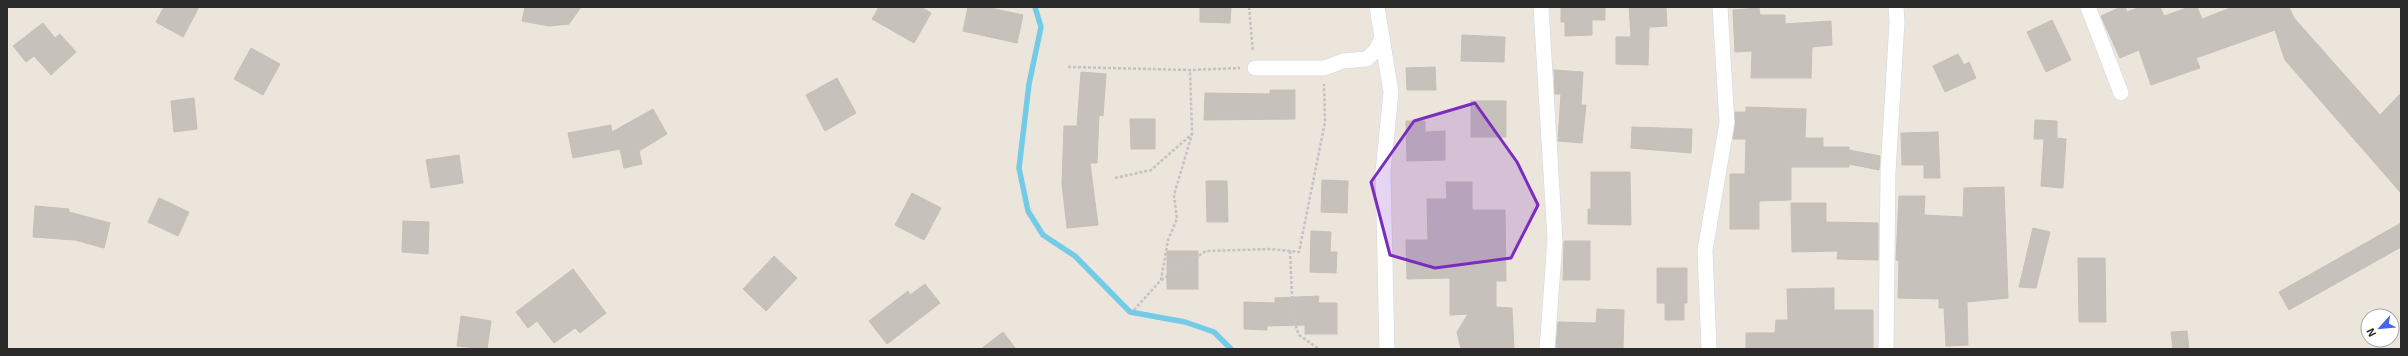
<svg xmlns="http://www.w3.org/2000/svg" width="2408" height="356" viewBox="0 0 2408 356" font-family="'Exo 2',sans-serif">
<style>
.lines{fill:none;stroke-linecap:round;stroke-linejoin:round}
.stream{stroke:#74cbe8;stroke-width:5.5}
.building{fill:#c7c1bc;stroke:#c6c0b6}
.minor-casing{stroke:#d2d5e2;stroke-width:16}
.path{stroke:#c3c3c3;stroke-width:2.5;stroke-dasharray:3 2;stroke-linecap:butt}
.minor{stroke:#fff;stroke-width:15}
.marked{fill:#7b2cbf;fill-opacity:0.2;stroke:#7b2cbf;stroke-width:3;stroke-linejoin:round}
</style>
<rect width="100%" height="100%" fill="#ebe5dc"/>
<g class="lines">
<path class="stream" d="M1035 7 1041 27 1029 84 1019 168 1028 211 1043 235 1075 256 1130 312 1185 322 1214 332 1231 349"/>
</g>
<g class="building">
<path d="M164 7H199L183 37 156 22Z"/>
<path d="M525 7H581L569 24 549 26 522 21Z"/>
<path d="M879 7H921L931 13 914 43 872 19Z"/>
<path d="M968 7H986L1023 15 1017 43 963 31Z"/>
<path d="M1200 7H1231L1230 23 1200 22Z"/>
<path d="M1561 7H1605V20H1592V35L1565 36V22H1561Z"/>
<path d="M1629 7H1666L1667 26 1649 27 1648 65 1616 64V37H1631Z"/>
<path d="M2121 7H2125L2127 12 2140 7H2160L2164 16 2190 7H2197L2202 19 2233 7H2289L2294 18 2380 115 2401 93V193L2285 60 2275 30 2196 58 2200 68 2151 85 2139 50 2120 58 2105 25 2101 16Z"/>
<path d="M1759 8 1760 15H1785V24L1831 21 1832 45 1812 47 1811 78H1751L1752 51 1735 52 1733 10Z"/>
<path d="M2052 20 2071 60 2046 72 2027 32Z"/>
<path d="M43 23 55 38 60 34 76 52 51 75 34 56 26 62 13 46Z"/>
<path d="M1462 35 1505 37 1504 62 1461 61Z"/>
<path d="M251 48 280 64 263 95 234 79Z"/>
<path d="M1958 54 1964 65 1969 62 1976 78 1945 92 1933 66Z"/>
<path d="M1435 67 1436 90H1407L1406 68Z"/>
<path d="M1554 70 1583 72 1581 105H1586L1582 143 1558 141 1561 94H1555Z"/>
<path d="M1081 72 1106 74 1103 116 1099 115 1097 163H1090L1098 225 1067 228 1062 184 1064 126H1077Z"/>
<path d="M837 78 856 113 825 131 806 95Z"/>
<path d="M1270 90H1295V119L1204 120 1205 93 1270 94Z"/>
<path d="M194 98 197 129 174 132 171 101Z"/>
<rect x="1471" y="101" width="35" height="36"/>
<path d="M1746 107 1806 109 1805 138H1823V147H1849V150L1880 156 1879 170 1849 164V167H1791V200L1759 201V229H1730V174H1745L1746 139H1733L1735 112H1746Z"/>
<path d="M653 109 667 134 639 151 642 164 624 168 620 149 573 158 568 133 611 125 612 132Z"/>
<path d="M1130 119H1155V149H1131Z"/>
<path d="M2035 120 2057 121V138L2066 139 2063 188 2041 186 2044 139H2034Z"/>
<path d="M1406 121H1425V132L1445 131V160L1407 161Z"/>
<path d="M1632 127 1692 129 1691 153 1631 148Z"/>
<path d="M1938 132 1940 178H1924V165H1902L1901 133Z"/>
<path d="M459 155 463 183 431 188 426 160Z"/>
<path d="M1591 172H1630L1631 225 1588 224V209H1591Z"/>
<path d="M1322 180 1348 181 1347 213 1321 212Z"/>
<path d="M1206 181H1227L1228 222H1207Z"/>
<path d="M1446 182H1472V210H1505L1506 281H1496V307L1512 308 1514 349H1461L1457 332 1468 314 1450 315V278L1407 279 1406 240H1428L1427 199H1447Z"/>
<path d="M2004 187 2008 298 1967 302 1968 345 1946 346 1944 308H1939V299L1898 298 1899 261 1896 260 1899 196H1925L1924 215 1963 217 1964 188Z"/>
<path d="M912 193 941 208 924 240 895 225Z"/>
<path d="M159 198 189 212 178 236 148 222Z"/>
<path d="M1791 203H1826V222L1878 223V260L1837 259 1838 251 1792 252Z"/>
<path d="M35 206 69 209V212L110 223 104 248 75 240 33 237Z"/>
<path d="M403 221 429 222 428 254 402 252Z"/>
<path d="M2401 223V247L2289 310 2279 292Z"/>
<path d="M2033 228 2050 232 2036 288 2019 287Z"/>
<path d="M1311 231 1331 232 1330 252H1337L1336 273 1310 272Z"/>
<path d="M1564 241H1590V280H1563Z"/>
<rect x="1167" y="251" width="31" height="38"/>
<path d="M774 256 797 278 766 311 743 289Z"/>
<path d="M2078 258H2105L2106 322H2079Z"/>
<path d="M1657 268H1687V303H1684V320H1665V303H1657Z"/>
<path d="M573 269 606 313 580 333 575 328 554 343 537 321 528 328 516 312Z"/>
<path d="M925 284 940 303 887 344 869 321 908 291 910 295Z"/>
<path d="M1834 288V310H1873V349H1746V333H1775L1776 320H1788L1787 289Z"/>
<path d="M1319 296 1318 303H1337V334H1305V325L1267 326V330L1244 329V302L1275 303V298Z"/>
<path d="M1597 309 1624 310 1623 349H1556L1558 322 1596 323Z"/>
<path d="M461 316 491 321 487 349 457 346Z"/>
<path d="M2187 331 2189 349H2173L2171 332Z"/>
<path d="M1003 332 1016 349H981Z"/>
</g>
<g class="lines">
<g class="minor-casing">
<g id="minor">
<path d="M1377 7 1391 92 1383 172 1387 349"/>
<path d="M1541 7 1555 240 1547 349"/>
<path d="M2088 7 2121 93"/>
<path d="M1255 68H1324L1343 61 1367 59 1376 50 1382 38"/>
<path d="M1709 349 1705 250 1727 123 1720 7"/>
<path d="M1886 349 1888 172 1897 22 1896 7"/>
</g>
</g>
<g class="path">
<path d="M1249 7 1253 52"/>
<path d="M1068 67 1190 70 1240 68"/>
<path d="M1115 178 1151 170 1192 134 1190 70"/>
<path d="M1290 251 1293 318 1299 335 1319 349"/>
<path d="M1161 280 1206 251 1271 249 1299 252 1325 122 1324 84"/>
<path d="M1134 310 1161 280 1168 240 1177 219 1174 195 1192 134"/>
</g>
<use href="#minor" class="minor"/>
</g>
<path class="marked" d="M1475 103 1517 162 1538 205 1511 258 1435 268 1390 255 1371 182 1414 121Z"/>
<rect width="2408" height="356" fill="none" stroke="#2a2a2a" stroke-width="16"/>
<g transform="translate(2380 328) rotate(243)"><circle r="19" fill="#ffffff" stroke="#aaaaaa"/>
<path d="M0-3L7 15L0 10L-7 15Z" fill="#4466f1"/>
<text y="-6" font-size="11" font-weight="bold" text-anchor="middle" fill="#2a2a2a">N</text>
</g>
</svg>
